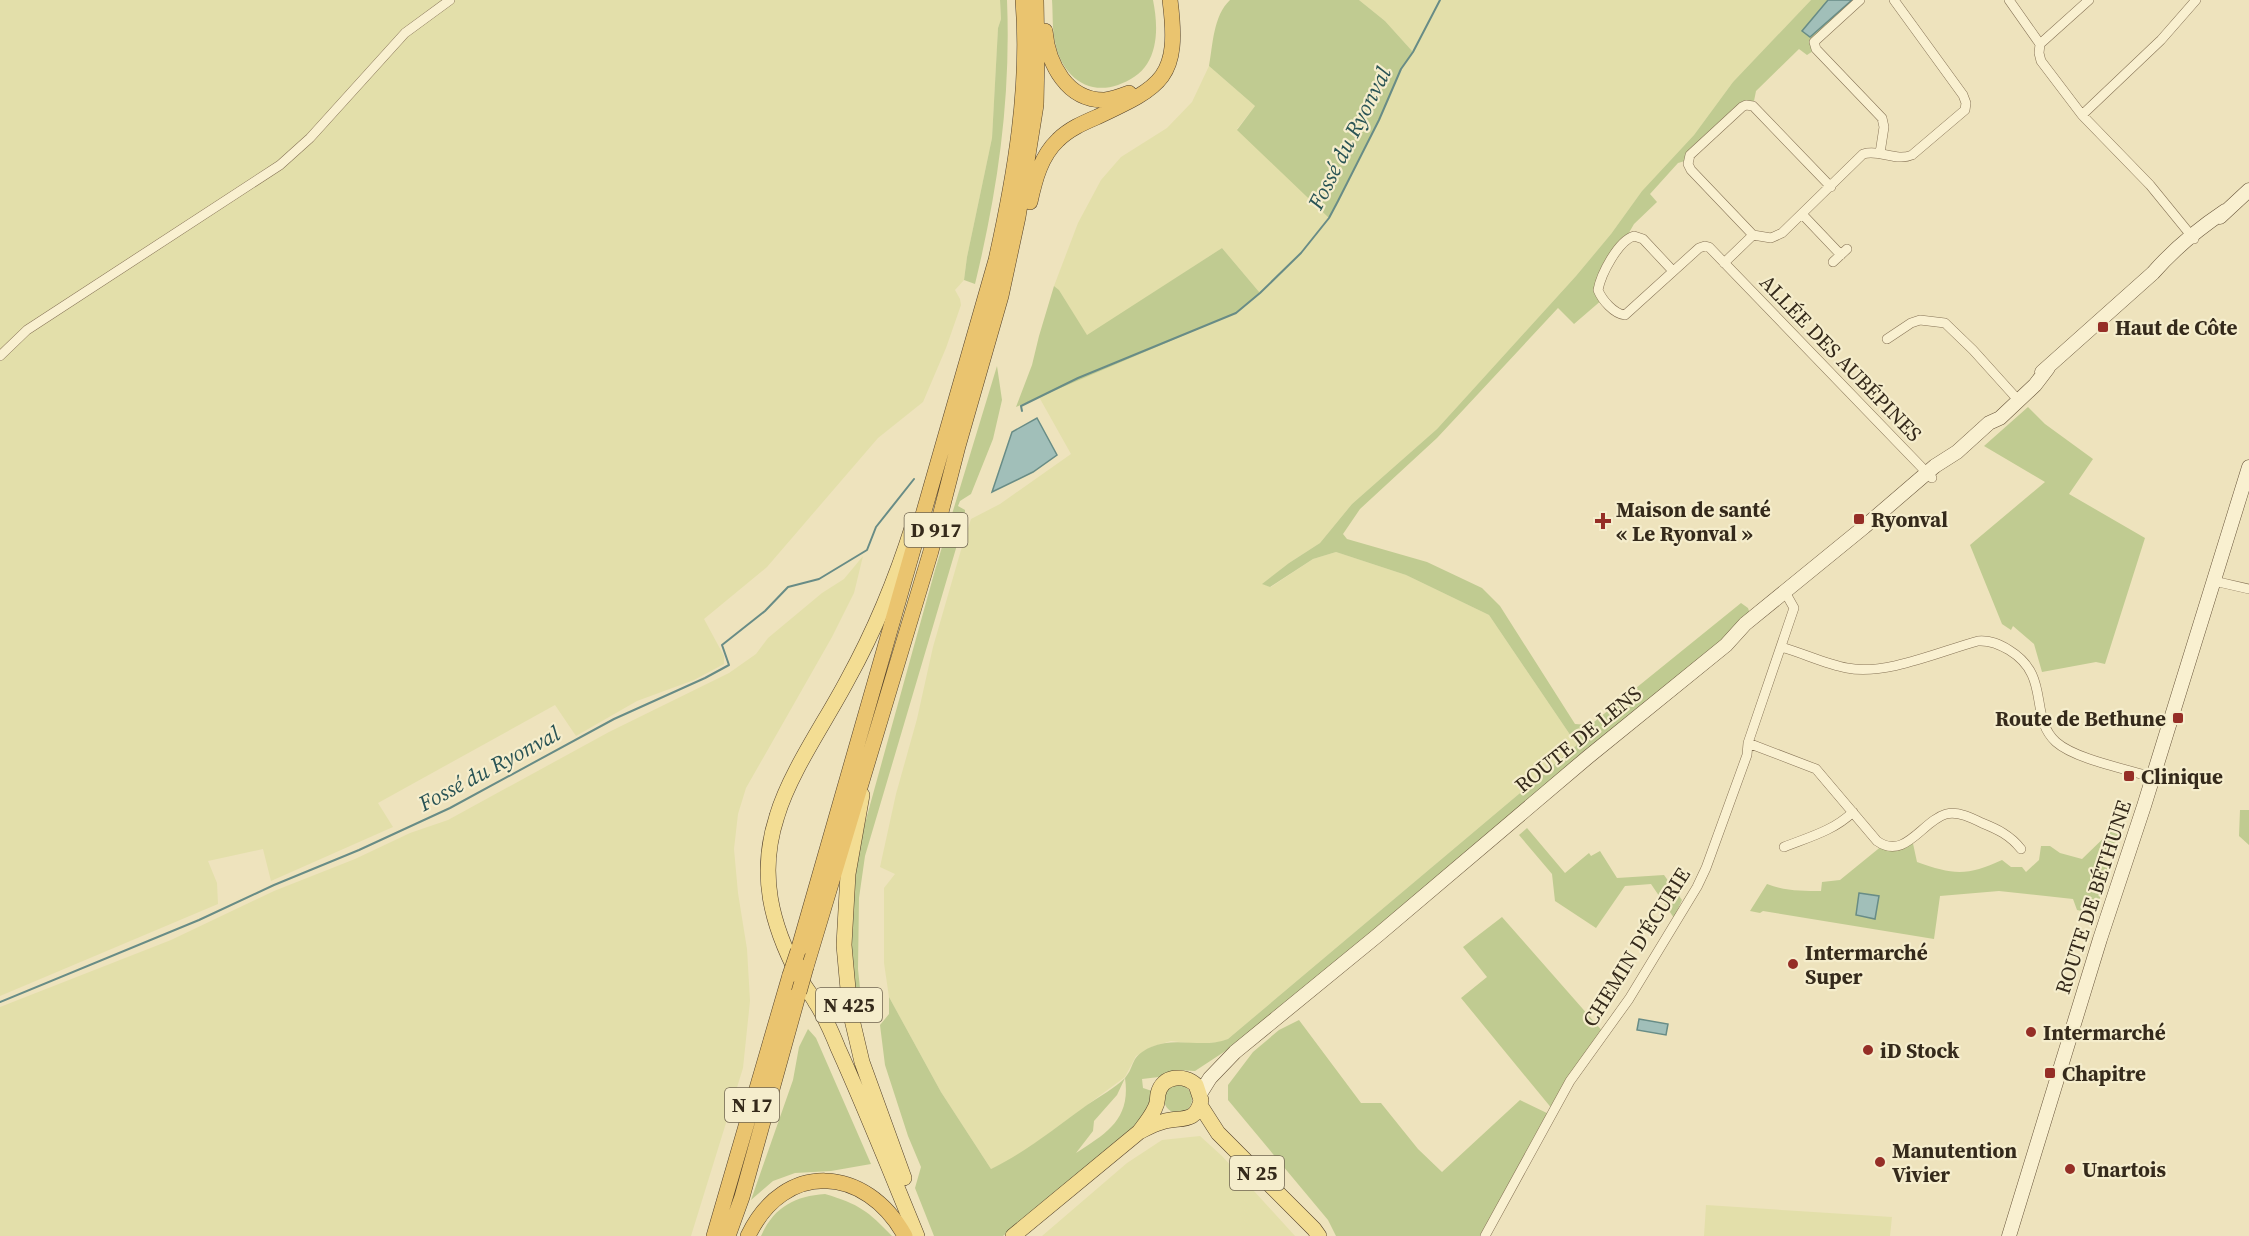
<svg xmlns="http://www.w3.org/2000/svg" width="2249" height="1236" viewBox="0 0 2249 1236" font-family="'Source Serif 4',serif">
	<rect width="100%" height="100%" fill="#eee3bd"/>
	<path fill="#e3dfaa" d="M0,0H1000L1001,19L998,28L992,138L967,257L964,280L955,290L960,299L961,305L946,348L923,402L878,438L767,567L704,619L724,656V664L694,680L637,701L576,736L555,705L378,803L393,827L271,881L263,849L208,861L217,883L218,904L0,996Z
		M1359,0H1811L1733,82L1694,135L1642,191L1611,234L1576,276L1437,429L1352,504L1320,543L1289,563L1263,584L1271,587L1313,559L1336,552L1406,575L1489,615L1577,745L1228,1039L1220,1042L1197,1044L1171,1041L1151,1047L1136,1056L1125,1077L1018,1156L991,1169L941,1092L889,997L884,963V888L895,874L880,867L896,794L917,719L933,647L961,550L971,519L1000,504L1071,454L1039,397L1236,313L1260,293L1222,248L1087,336L1059,290L1054,286L1078,223L1101,180L1121,157L1167,128L1192,102L1209,66L1255,106L1237,129L1393,87L1401,69L1413,52L1385,21Z
		M863,556L854,593L832,637L746,788L738,814L734,849L738,893L747,949L750,1001L743,1068L691,1236H0V1007L171,940L274,891L355,859L410,833L448,820L609,732L729,673L756,654L768,638L822,593L844,579Z
		M1200,1136L1222,1156L1295,1236H1042L1127,1163L1162,1140Z
		M1706,1205L1892,1217L1890,1236H1704Z"/>
	<path fill="#c0cb91" fill-rule="evenodd" d="M1000,0H1007C1011,98 998,189 975,284L964,280L967,257L992,138L998,28L1001,19Z
		M1052,0H1153C1157,20 1159,45 1147,64C1141,74 1129,81 1118,85C1086,96 1061,74 1055,42C1052,29 1053,13 1052,0Z
		M1230,0H1359L1385,21L1413,52L1401,69L1379,120L1329,218L1237,130L1255,106L1209,66C1213,45 1213,16 1230,0Z
		M1811,0H1860L1816,37V49L1807,55L1799,49L1756,91L1753,106L1746,105L1688,160L1678,163L1650,194L1657,202L1634,224L1599,285L1603,299L1574,324L1558,308L1437,438L1360,509L1343,534L1347,539L1427,562L1482,588L1500,606L1575,724L1589,725L1594,722L1741,603L1748,608L1750,614L1740,625L1233,1046L1195,1071L1175,1070L1159,1077L1142,1079L1143,1088L1152,1091V1097L1144,1116L1122,1139L1003,1236H934L915,1188L921,1167L908,1136L885,1065L880,1025L889,1014V997L941,1092L991,1169C1026,1152 1055,1128 1087,1105C1099,1097 1115,1088 1125,1078C1136,1065 1129,1057 1151,1047C1176,1036 1203,1049 1228,1039L1577,745L1489,615L1406,575L1336,552L1313,559L1270,587L1262,584L1289,563L1320,543L1352,504L1437,429L1576,276L1611,234L1642,191L1694,135L1733,82ZM1125,1078C1131,1119 1107,1133 1076,1153L1093,1131L1094,1121L1117,1095Z
		M1222,248L1260,293L1236,313L1016,407L1032,365L1039,336L1054,286L1059,290L1087,335Z
		M997,366L1002,400L993,439L971,494L960,501L958,506L965,510V518L865,856L859,898L858,969L863,1018L856,1010L851,974V924L857,852L935,570Z
		M2028,407L2045,424L2093,459L2069,494L2145,538L2105,664L2096,662L2042,672L2034,644L2013,626L2011,630L2002,624L1970,545L2045,482L1984,446Z
		M2240,810H2249V845L2239,836Z
		M1527,828L1565,873L1589,853L1591,856L1600,851L1617,878L1664,875L1682,900L1674,918L1651,884L1625,886L1596,928L1555,901L1552,874L1519,835Z
		M2112,830L2120,834L2118,841L2100,854L2110,865L2095,914L2077,910L2073,899L1999,891L1940,896L1934,939L1763,911L1760,913L1750,911L1767,884C1785,891 1803,891 1821,891L1822,882L1840,880L1883,845L1912,839L1917,862C1953,875 1968,876 2002,860L2011,867H2022L2026,872L2039,860L2041,846H2050L2060,853L2082,859Z
		M1502,917L1604,1033L1553,1110L1461,998L1487,977L1463,947Z
		M1299,1020L1361,1103H1381L1418,1149L1442,1172L1520,1100L1551,1115L1485,1236H1336L1328,1220L1228,1100V1085L1253,1052L1279,1030Z
		M808,1029L816,1038L871,1164L831,1171L795,1173L773,1181L751,1200L793,1080L799,1047Z
		M1164 1099a14 14 0 1 1 28 0a14 14 0 1 1-28 0Z
		M825,1194C859,1204 868,1211 892,1236H761C774,1207 795,1196 825,1194Z"/>
	<path fill="#a1bfb9" stroke="#688c86" stroke-width="1.5" d="M1828,0H1852L1810,37L1802,31Z
		M1037,418L1057,455L1033,472L992,492L1012,432Z
		M1859,893L1879,896L1875,919L1856,915Z
		M1639,1019L1668,1024L1666,1035L1637,1030Z"/>
	<g fill="none" stroke-linecap="round" stroke-linejoin="round">
		<path stroke="#688c86" stroke-width="2" d="M1022,411L1021,406L1078,378L1236,313L1260,293L1301,253L1329,218L1338,201L1379,120L1401,69L1413,52L1440,0
			M0,1002L199,920L274,885L359,850L450,808L614,719L705,678L729,665L722,645L765,611L788,587L819,579L867,550L876,527L914,479"/>
		<g stroke="#867356" stroke-width="10">
			<path id="minor" d="M1860,0L1814,42L1816,49L1882,118L1884,127L1880,153
				M2009,0L2040,44L2039,53L2041,61L2082,115L2150,185L2194,239
				M2040,44L2089,0
				M2082,115L2161,40L2196,0
				M1802,214L1841,255
				M1753,235L1691,170L1688,164L1690,155L1742,107L1746,105L1753,106L1831,187
				M1833,262L1847,249
				M1724,263L1753,235L1771,238L1782,233L1863,154C1880,149 1896,162 1912,155L1965,110L1966,103L1963,95L1894,0
				M1673,271L1643,239L1634,236C1618,241 1601,274 1598,290C1602,300 1614,314 1625,315L1699,248L1705,246L1709,247L1932,478
				M1887,339L1911,323L1920,320L1945,323L1973,350L2019,401
				M0,356L27,330L280,165L310,138L405,33L450,0
				M2214,581L2249,589
				M1781,647C1803,653 1825,664 1847,668C1885,676 1941,651 1978,641C1990,640 1999,644 2009,650C2052,676 2028,716 2056,742C2075,759 2126,769 2152,777
				M1748,743L1816,769L1877,841C1905,861 1922,821 1946,814C1958,811 1972,818 1982,823C1997,829 2010,835 2021,849
				M1784,847C1809,837 1833,831 1853,812
				M1485,1236L1570,1081L1629,999L1697,887L1706,868L1747,755L1748,743L1794,608L1785,592"/>
		</g>
		<g stroke="#67543a" stroke-width="15">
			<path id="secondary" d="M2220,217L2249,190
				M2042,372L2153,273C2174,249 2198,229 2225,211
				M1200,1094L1210,1078L1235,1052L1378,935L1588,757L1726,645L1745,624L1864,527L1935,466L1957,452L1989,423L2000,418L2035,385L2048,368
				M2009,1236L2100,939L2144,806L2249,467"/>
		</g>
		<g stroke="#53412b" stroke-width="16">
			<path id="primary" d="M913,525C896,579 875,630 848,679C826,721 790,772 777,816C758,874 771,924 799,977C804,986 811,994 816,1003C825,1017 832,1033 838,1048C866,1110 891,1173 917,1236
				M862,795L848,874L844,945L850,1011L862,1062L904,1178
				M1200,1105L1218,1133L1314,1229L1319,1236
				M1013,1236L1139,1132C1145,1124 1151,1117 1155,1108C1158,1103 1157,1100 1158,1094C1162,1075 1184,1074 1196,1085L1201,1100C1196,1125 1179,1116 1162,1122C1154,1124 1147,1128 1139,1132"/>
		</g>
		<g stroke="#53412b" stroke-width="16">
			<path id="trunk" d="M1045,31C1048,64 1067,101 1105,100C1113,99 1121,96 1129,93
				M1030,202C1035,179 1041,156 1058,140C1069,129 1083,123 1097,117C1163,86 1180,78 1170,0
				M798,951L996,260C1015,175 1030,87 1023,0
				M806,967L931,551L958,446L1001,296L1018,217L1036,105L1037,55L1036,0
				M714,1236L790,975
				M728,1236L742,1197L799,992
				M748,1236C784,1160 866,1165 905,1236"/>
		</g>
		<use href="#minor" stroke="#f9f0d0" stroke-width="9"/>
		<use href="#secondary" stroke="#f9f0d0" stroke-width="14"/>
		<use href="#primary" stroke="#f3dd93" stroke-width="15"/>
		<use href="#trunk" stroke="#eac46f" stroke-width="15"/>
		<g stroke="#53412b" stroke-width="16" stroke-linecap="butt">
			<path id="trunk-bridge" d="M790,975L798,951
				M799,992L806,967"/>
		</g>
		<use href="#trunk-bridge" stroke="#eac46f" stroke-width="15"/>
	</g>
	<g fill="#952e26" stroke="#f5edcc" stroke-width="2">
		<rect x="2097" y="321" width="12" height="12" rx="3"/>
		<rect x="1853" y="513" width="12" height="12" rx="3"/>
		<path d="M1600 512h6v6h6v6h-6v6h-6v-6h-6v-6h6z"/>
		<rect x="2172" y="712" width="12" height="12" rx="3"/>
		<rect x="2123" y="770" width="12" height="12" rx="3"/>
		<circle cx="1793" cy="964" r="6"/>
		<circle cx="2031" cy="1032" r="6"/>
		<circle cx="1868" cy="1050" r="6"/>
		<rect x="2044" y="1067" width="12" height="12" rx="3"/>
		<circle cx="1880" cy="1162" r="6"/>
		<circle cx="2070" cy="1169" r="6"/>
	</g>
	<g text-anchor="middle" dominant-baseline="central" stroke-width="4.5" stroke-linejoin="round" paint-order="stroke">
		<g fill="#f5edcc" stroke="#6f6450" stroke-width="1.5">
			<rect x="904.5" y="513" width="63" height="34" rx="4.5"/>
			<rect x="816" y="988" width="66" height="34" rx="4.5"/>
			<rect x="725" y="1088" width="54" height="34" rx="4.5"/>
			<rect x="1230" y="1156" width="54" height="34" rx="4.5"/>
		</g>
		<g font-size="20" font-weight="bold" fill="#352a1b">
			<text x="936" y="530">D 917</text>
			<text x="849" y="1005">N 425</text>
			<text x="752" y="1105">N 17</text>
			<text x="1257" y="1173">N 25</text>
		</g>
		<g font-size="21" font-weight="bold" fill="#352a1b" stroke="#f5edcc" text-anchor="start">
			<text x="2115" y="327">Haut de Côte</text>
			<text x="1616" y="509">Maison de santé<tspan x="1616" dy="24">« Le Ryonval »</tspan></text>
			<text x="1871" y="519">Ryonval</text>
			<text x="2166" y="718" text-anchor="end">Route de Bethune</text>
			<text x="2141" y="776">Clinique</text>
			<text x="1805" y="952">Intermarché<tspan x="1805" dy="24">Super</tspan></text>
			<text x="2043" y="1032">Intermarché</text>
			<text x="1880" y="1050">iD Stock</text>
			<text x="2062" y="1073">Chapitre</text>
			<text x="1892" y="1150">Manutention<tspan x="1892" dy="24">Vivier</tspan></text>
			<text x="2082" y="1169">Unartois</text>
		</g>
		<g font-size="21" fill="#352a1b" stroke="#f5edcc">
			<text transform="translate(1841 358) rotate(46)">ALLÉE DES AUBÉPINES</text>
			<text transform="translate(1578 739) rotate(-39)">ROUTE DE LENS</text>
			<text transform="translate(2093 897) rotate(-72)">ROUTE DE BÉTHUNE</text>
			<text transform="translate(1636 947) rotate(-58)">CHEMIN D'ÉCURIE</text>
		</g>
		<g font-size="22" font-style="italic" fill="#2a5455" stroke="#f5edcc">
			<text transform="translate(1349 138) rotate(-63)">Fossé du Ryonval</text>
			<text transform="translate(489 768) rotate(-28)">Fossé du Ryonval</text>
		</g>
	</g>
</svg>
